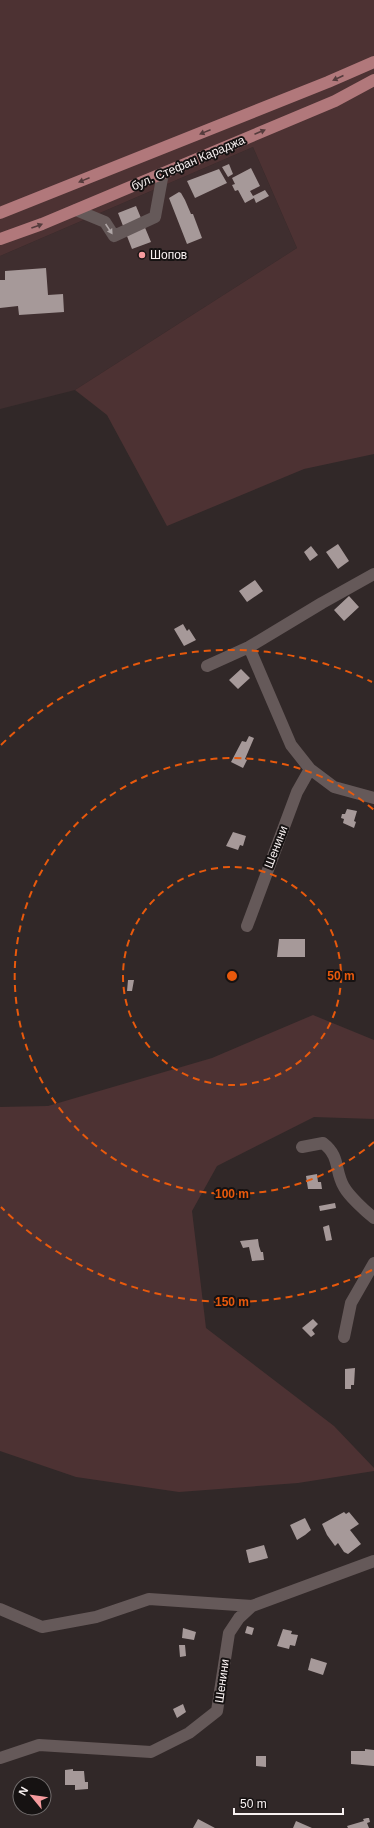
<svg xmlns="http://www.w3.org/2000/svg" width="374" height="1828" viewBox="0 0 374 1828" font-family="Arial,sans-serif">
	<rect width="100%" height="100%" fill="#312828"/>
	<path fill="#3f2e2f" d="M253,147L297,248L75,390L0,409V256Z"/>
	<path fill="#4d3233" d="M0,0H374V454L304,469L167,526L107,415L75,390L297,248L253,147L0,256Z
		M313,1015L374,1040V1119L314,1117L217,1166L192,1211L206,1328L334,1426L374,1468V1471L298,1483L179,1492L76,1477L0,1451V1107L48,1106L212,1058Z"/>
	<path fill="#a69999" d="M229,164L233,174L228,177L222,167Z
		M251,168L260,186L250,191L253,196L265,190L269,196L256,203L254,198L245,203L238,190L235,191L232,185L235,184L232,178Z
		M219,169L227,183L195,198L187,181Z
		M179,192L181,193L185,200L191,214H193L202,238L187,244L169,198Z
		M136,206L151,242L132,249L118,213Z
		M46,268L48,295L63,294L64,312L19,315L18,306L0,308V280H5V271Z
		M338,544L349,561L338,569L326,552Z
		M311,546L318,555L310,561L304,552Z
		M255,580L263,591L247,602L239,591Z
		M349,596L359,607L344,621L334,610Z
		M183,624L187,631L189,629L196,640L184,646L174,629Z
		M241,669L250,678L238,689L229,680Z
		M249,736L254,738L245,759L247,760L243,768L231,762L242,741L246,742Z
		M347,809L357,811L354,821L356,822L354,828L343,823L344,819L341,818L342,814H345Z
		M233,832L246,836L243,846L240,845L238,850L226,846Z
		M279,939H305V957H277Z
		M128,980H134L132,991H127Z
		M317,1174L318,1182H321L322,1189H308L306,1176Z
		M335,1203L336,1208L320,1211L319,1206Z
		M329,1225L332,1240L326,1241L323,1227Z
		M258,1239L259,1246L261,1252H263L264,1260L252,1261L249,1247L243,1248L240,1241Z
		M313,1319L318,1324L312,1330L315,1334L311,1337L302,1328Z
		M355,1368L354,1385H351V1389H345V1369Z
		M344,1512L346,1514L349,1512L359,1524L350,1530L361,1544L348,1554L344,1552L338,1543L335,1546L327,1535L322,1524Z
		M305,1518L311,1530L305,1535L297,1540L290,1525Z
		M264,1545L268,1558L249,1563L246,1550Z
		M247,1626L254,1628L252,1635L245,1633Z
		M183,1628L196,1632L194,1640L182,1638Z
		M283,1629L292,1631L291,1634L298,1635L295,1646L290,1645L289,1649L277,1646Z
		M179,1645H185L186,1656L180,1657Z
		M311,1658L327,1663L323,1675L308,1670Z
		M183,1704L186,1712L177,1718L173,1709Z
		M365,1749L374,1750V1766L351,1764V1751H365Z
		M256,1756H266V1767L256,1766Z
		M73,1769V1771H84L85,1782H88V1789L75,1790V1785H65V1770Z
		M367,1818H369L370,1822L367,1823L369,1828H348L347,1826L364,1821L363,1819Z
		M198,1819L215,1828H193Z
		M296,1821L312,1828H293Z"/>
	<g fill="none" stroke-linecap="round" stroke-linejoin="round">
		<path stroke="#655959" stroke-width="12" d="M76,210L105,222L114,236L155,217L163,173
			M249,647L291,745L310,769L334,787L374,798
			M207,666L249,647L322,603L374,574
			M247,926L297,792L310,769
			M302,1147L323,1143C341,1157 334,1170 344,1187C349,1196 365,1211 374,1218
			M344,1337L351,1303L374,1263
			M0,1609L42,1627L96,1617L149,1599L252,1606
			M0,1758L39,1745L151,1752L189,1733L217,1711L229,1633L239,1618L252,1606L374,1561"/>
		<path stroke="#b1787b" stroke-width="12" d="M0,213L328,82L374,62
			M0,239L42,224L335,101L374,80"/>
	</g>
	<defs><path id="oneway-solid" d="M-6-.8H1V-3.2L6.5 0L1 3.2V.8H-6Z"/></defs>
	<g fill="#543b3c">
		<use href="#oneway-solid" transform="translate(338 78) rotate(156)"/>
		<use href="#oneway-solid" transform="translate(205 132) rotate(158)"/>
		<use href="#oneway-solid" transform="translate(260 132) rotate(-23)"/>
		<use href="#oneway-solid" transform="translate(84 180) rotate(158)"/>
		<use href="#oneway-solid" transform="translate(37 226) rotate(-20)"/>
	</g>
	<use fill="#afa6a6" href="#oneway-solid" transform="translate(109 229) rotate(56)"/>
	<g fill="none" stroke="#e8590c" stroke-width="2" stroke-dasharray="7 5">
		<circle cx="232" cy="976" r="109"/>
		<path d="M374 1142A218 218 0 1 1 374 810"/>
		<path d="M372 1270A326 326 0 0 1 1 1207M1 745A326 326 0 0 1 372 682"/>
	</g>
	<circle fill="#f59b9e" stroke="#161212" stroke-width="1.5" cx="142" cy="255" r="4"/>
	<g text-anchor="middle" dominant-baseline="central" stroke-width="4" stroke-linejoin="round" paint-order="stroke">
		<g font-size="12" fill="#f9f2f2" stroke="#161212">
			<text transform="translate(188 163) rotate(-23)">бул. Стефан Караджа</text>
			<text transform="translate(276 847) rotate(-69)">Шенини</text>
			<text transform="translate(222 1681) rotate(-82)">Шенини</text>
		</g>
		<g font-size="12" fill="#f9f2f2" stroke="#161212" text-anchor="start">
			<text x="150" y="255">Шопов</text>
		</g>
	</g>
	<circle cx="232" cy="976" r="6" fill="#e8590c" stroke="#161212" stroke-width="2"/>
	<g font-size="12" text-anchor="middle" font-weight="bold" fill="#e8590c" stroke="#161212" stroke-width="4" stroke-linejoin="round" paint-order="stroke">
		<text x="341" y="980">50 m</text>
		<text x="232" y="1198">100 m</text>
		<text x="232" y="1306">150 m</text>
	</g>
	<g transform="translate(32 1796) rotate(299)"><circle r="19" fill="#161212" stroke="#716c6c"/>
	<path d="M0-3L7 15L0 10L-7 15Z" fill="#f59b9e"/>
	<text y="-6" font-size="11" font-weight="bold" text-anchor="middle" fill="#f9f2f2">N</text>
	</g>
	<path d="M234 1808v6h109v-6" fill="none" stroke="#f9f2f2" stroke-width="2"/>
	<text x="240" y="1808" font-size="12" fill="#f9f2f2" stroke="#161212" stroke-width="3" paint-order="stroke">50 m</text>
</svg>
